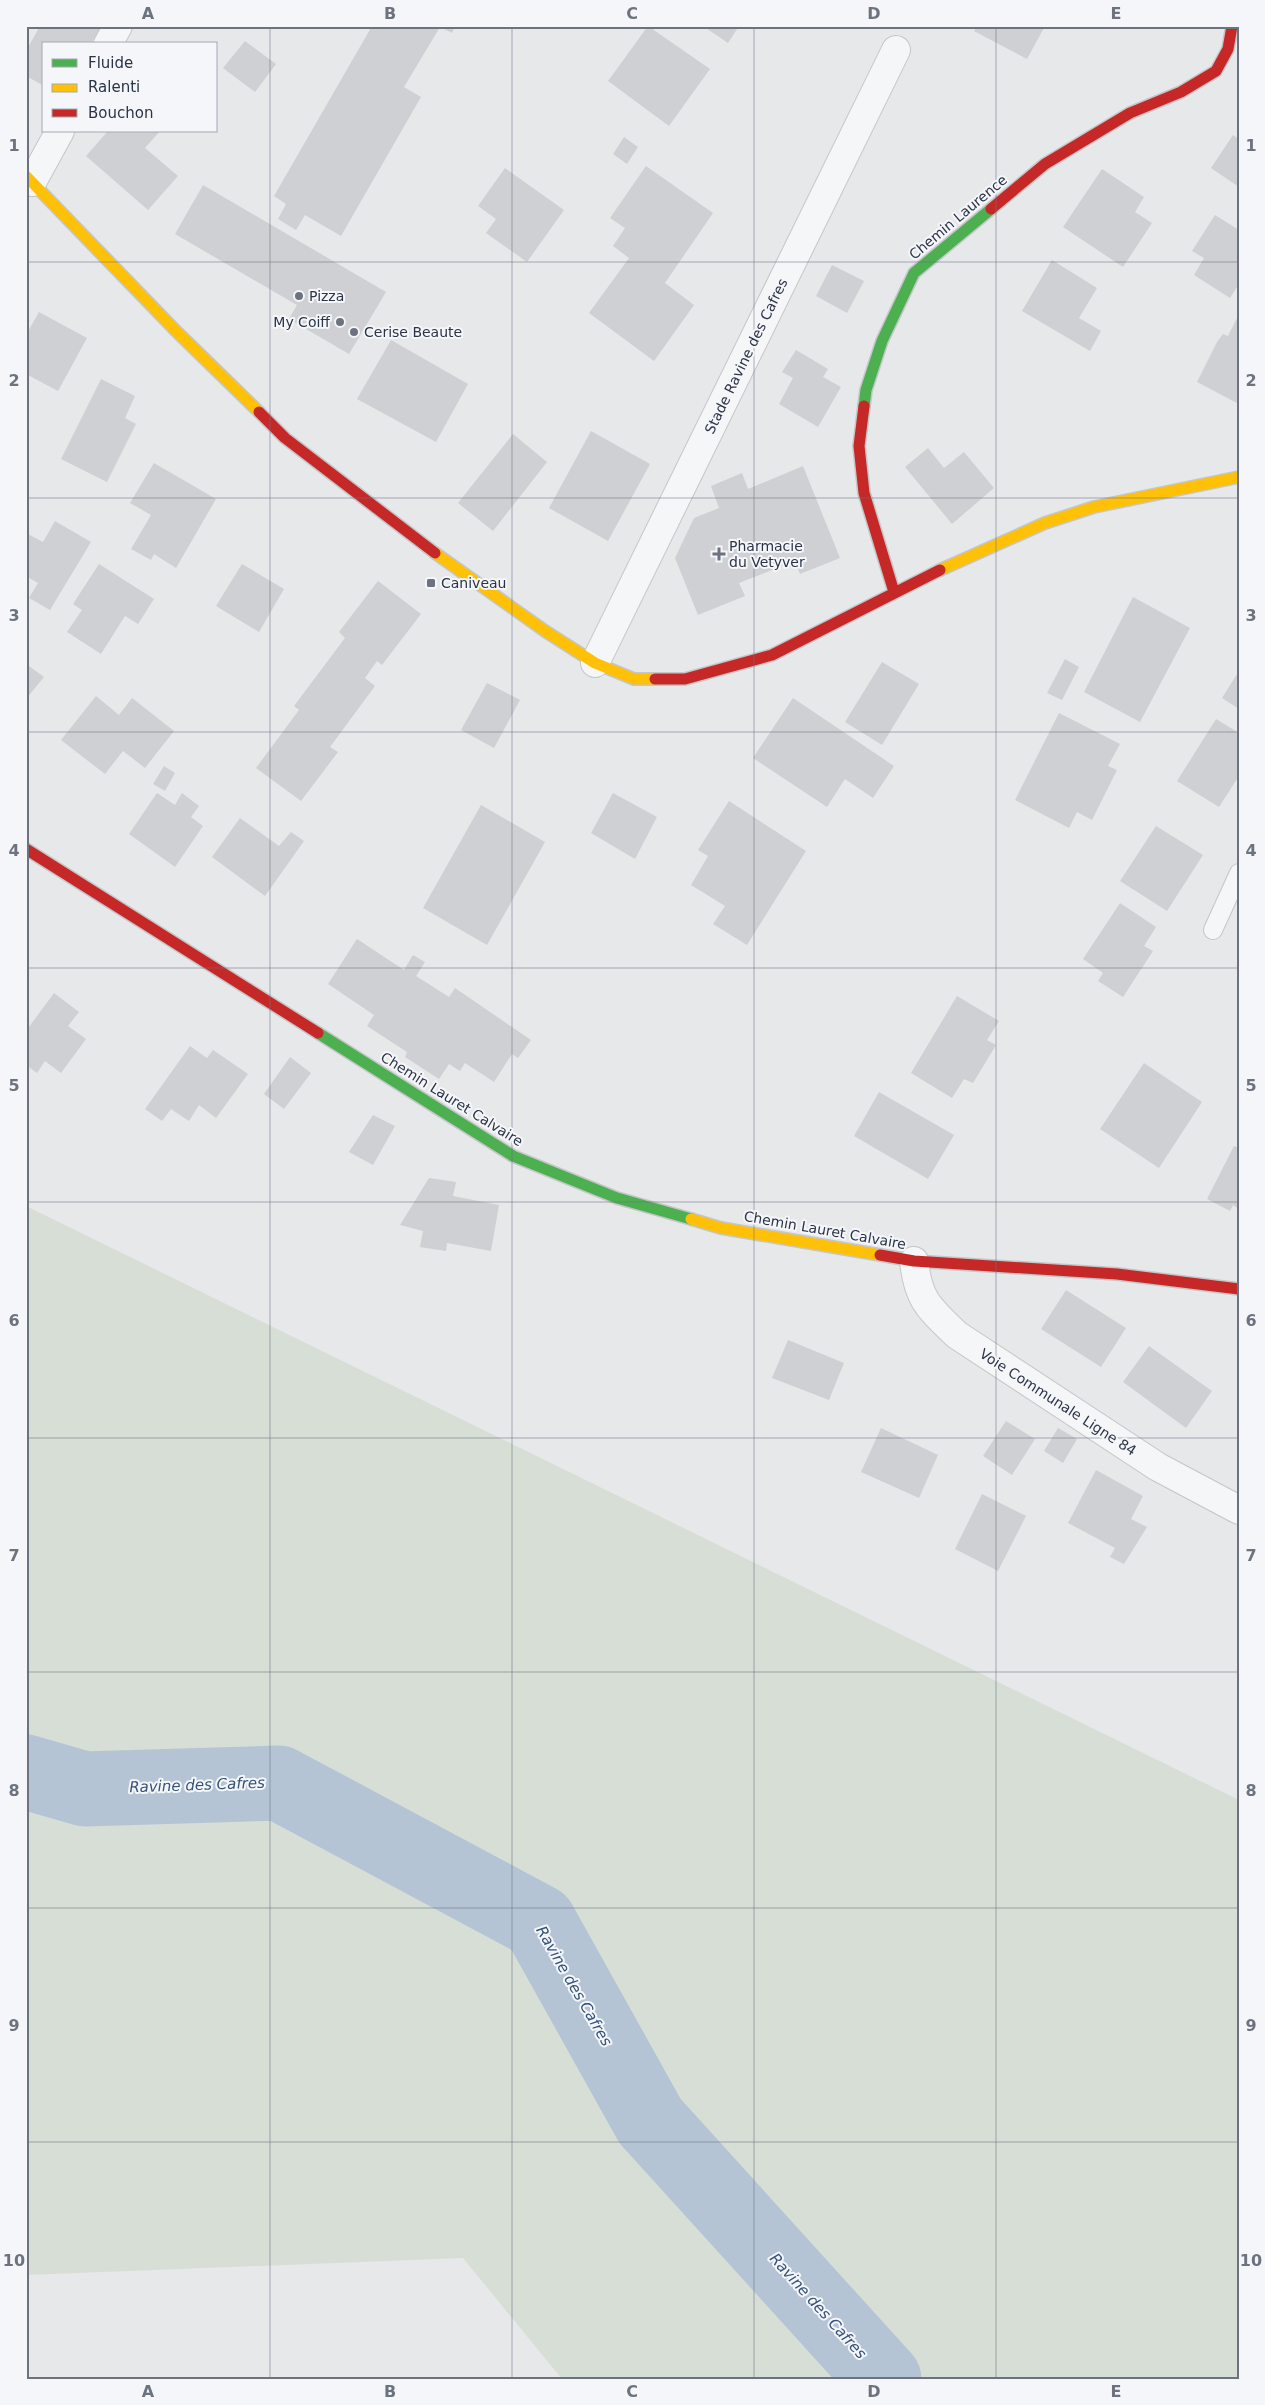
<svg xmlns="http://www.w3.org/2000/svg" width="1265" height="2405" viewBox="0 0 1265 2405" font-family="'DejaVu Sans',sans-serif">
	<rect width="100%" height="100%" fill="#e6e8ea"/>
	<path fill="#d6ded6" d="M26,1206L1239,1800V2379H562L463,2258L26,2275Z"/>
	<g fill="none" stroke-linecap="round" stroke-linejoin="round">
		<path stroke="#b4c4d5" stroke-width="75" d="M26,1772L85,1789L279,1783L539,1922L650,2121L884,2379"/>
	</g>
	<path fill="#ced0d3" d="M40,26H101L91,44H44V86L26,76V51Z
		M372,26H455L452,33L440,27L404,87L421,97L341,236L305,215L296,230L278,219L286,204L274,196Z
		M648,26L710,69L669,126L608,81Z
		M703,26H739L728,43Z
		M977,26H1045L1027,59L974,31Z
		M245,41L276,64L255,92L223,68Z
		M108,131H160L145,148L178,176L148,210L86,156Z
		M1233,135L1239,139V187L1211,168Z
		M624,137L638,147L627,164L613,154Z
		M646,166L713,213L665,283L694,305L654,361L589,313L629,258L613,246L625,228L610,218Z
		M505,168L564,210L527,262L486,233L496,219L478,206Z
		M1102,169L1144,197L1135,212L1152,223L1123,267L1063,227Z
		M203,185L386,292L349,354L289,319L297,305L175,234Z
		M1215,215L1239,230V284L1230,298L1194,275L1204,258L1192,251Z
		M1052,260L1097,288L1079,318L1101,331L1090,351L1022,311Z
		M832,265L864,281L847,313L816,296Z
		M39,312L87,338L58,391L26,374V335Z
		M1239,314V399L1237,403L1197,382L1217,342L1223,334L1228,336Z
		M391,340L468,384L436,442L357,399Z
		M796,350L828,369L823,377L841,387L818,427L779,404L793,378L782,372Z
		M101,379L135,396L125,418L136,424L107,482L61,459Z
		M591,431L650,464L608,541L549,508Z
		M513,434L547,462L493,531L458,503Z
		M928,448L944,468L964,452L994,488L952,524L905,467Z
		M154,463L216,499L176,568L154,554L151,560L131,549L151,515L130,503Z
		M803,466L840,558L800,574L795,561L739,583L745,596L698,615L675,558L694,518L719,508L711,486L742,473L748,489Z
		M55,521L91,542L50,610L29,598L38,583L26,576V533L43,542Z
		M99,564L154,599L138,624L125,616L101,654L67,632L82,610L73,604Z
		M242,564L284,589L259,632L216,606Z
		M378,581L421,614L382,665L377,661L365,678L375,686L330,747L338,752L301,801L256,768L299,710L294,706L345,638L339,632Z
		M1133,597L1190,628L1140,722L1084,692Z
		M1065,659L1079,667L1062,700L1047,693Z
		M882,662L919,684L882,745L845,722Z
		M26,664L44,677L26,699Z
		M1239,671V709L1222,698Z
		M487,683L520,700L494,748L461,730Z
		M96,696L119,715L132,698L174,731L145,768L123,751L105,774L61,740Z
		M793,698L894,766L873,798L845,779L827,807L753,758Z
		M1059,713L1120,744L1108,766L1117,770L1092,820L1077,812L1069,828L1015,800Z
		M1216,719L1239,733V776L1219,807L1177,781Z
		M164,766L175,773L165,791L153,784Z
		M157,793L175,805L182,793L199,806L191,817L203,826L175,867L129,834Z
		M613,793L657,817L635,859L591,833Z
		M729,801L806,851L747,945L713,924L725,906L691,885L708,856L698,850Z
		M481,805L545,842L487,945L423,908Z
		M240,818L279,846L291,832L304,841L265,896L212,857Z
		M1156,826L1203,855L1167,911L1120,881Z
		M1120,903L1156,927L1144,946L1153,951L1123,997L1098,981L1103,973L1083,959Z
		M357,939L404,970L413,955L425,962L416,976L449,997L455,988L531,1040L518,1058L512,1054L494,1082L465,1063L460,1071L449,1064L439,1079L405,1057L407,1052L367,1026L374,1015L328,984Z
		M54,993L79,1012L68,1026L86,1039L61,1073L45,1061L37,1073L26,1065V1031Z
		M957,996L999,1021L987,1040L996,1045L973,1083L964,1079L952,1098L911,1073Z
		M190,1046L207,1058L213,1050L248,1074L216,1118L199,1105L189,1121L171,1109L162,1121L145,1109Z
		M290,1057L311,1073L284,1109L264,1094Z
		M1144,1063L1202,1102L1159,1168L1100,1129Z
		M879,1092L954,1135L928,1179L854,1136Z
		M373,1115L395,1126L373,1165L349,1152Z
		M1234,1146L1239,1148V1209L1233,1205L1230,1211L1207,1199Z
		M429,1178L456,1182L453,1196L499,1205L491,1251L447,1243L446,1251L420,1247L423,1231L400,1225Z
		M1066,1290L1126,1328L1101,1367L1041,1329Z
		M788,1340L844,1363L829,1400L772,1378Z
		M1149,1346L1212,1391L1186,1428L1123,1382Z
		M1006,1421L1035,1439L1012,1475L983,1456Z
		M881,1428L938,1455L919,1498L861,1472Z
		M1058,1428L1077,1439L1063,1463L1044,1451Z
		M1096,1470L1143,1496L1131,1519L1147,1527L1124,1564L1110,1557L1115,1548L1068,1523Z
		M982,1494L1026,1516L998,1571L955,1549Z"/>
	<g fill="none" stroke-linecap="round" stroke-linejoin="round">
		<g stroke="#c4c6c8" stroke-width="20">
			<path id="lane" d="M1213,930L1239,873"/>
		</g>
		<g stroke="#c4c6c8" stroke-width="30">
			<path id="street" d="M108,44L118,26
				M32,182L60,131
				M595,663L896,50
				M914,1261C918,1300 929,1308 957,1335L1158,1467L1239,1510"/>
		</g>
		<g stroke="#c4c6c8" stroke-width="14">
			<path id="fast" d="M864,406L866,390L882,341L914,273L991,209
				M318,1033L513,1156L617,1198L691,1219"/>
		</g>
		<g stroke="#c4c6c8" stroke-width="14">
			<path id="slow" d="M26,176L176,331L259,412
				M435,553L545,631L595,663L634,679H655
				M940,570L1045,523L1094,507L1239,477
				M691,1219L721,1228L880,1255"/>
		</g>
		<g stroke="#c4c6c8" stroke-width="14">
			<path id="jam" d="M991,209L1045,164L1130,113L1181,92L1216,71L1228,49L1232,26
				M864,406L859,446L864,493L894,592
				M259,412L285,438L435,553
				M655,679H685L772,655L940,570
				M26,849L318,1033
				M880,1255L914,1261L1117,1274L1239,1289"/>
		</g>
		<use href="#lane" stroke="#f5f6f7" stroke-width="18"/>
		<use href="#street" stroke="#f5f6f7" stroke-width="28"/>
		<use href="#fast" stroke="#4caf50" stroke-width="11"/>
		<use href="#slow" stroke="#ffc107" stroke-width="11"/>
		<use href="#jam" stroke="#c62828" stroke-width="11"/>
	</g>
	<path fill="none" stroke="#6c737f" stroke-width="1" stroke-opacity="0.55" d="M270,26V2379M512,26V2379M754,26V2379M996,26V2379M26,262H1239M26,498H1239M26,732H1239M26,968H1239M26,1202H1239M26,1438H1239M26,1672H1239M26,1908H1239M26,2142H1239"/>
	<g fill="#6c737f" stroke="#f4f6f9" stroke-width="2">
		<circle cx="299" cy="296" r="5"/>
		<circle cx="340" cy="322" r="5"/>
		<circle cx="354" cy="332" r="5"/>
		<path d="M716.5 546.5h5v5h5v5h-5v5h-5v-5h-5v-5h5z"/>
		<rect x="426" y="578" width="10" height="10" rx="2.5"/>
	</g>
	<g text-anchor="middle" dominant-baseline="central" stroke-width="4" stroke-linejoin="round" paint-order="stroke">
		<g font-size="14" fill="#2b3445" stroke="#f4f6f9">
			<text transform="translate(958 217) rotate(-40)">Chemin Laurence</text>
			<text transform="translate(746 356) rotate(-64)">Stade Ravine des Cafres</text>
			<text transform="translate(452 1099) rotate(32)">Chemin Lauret Calvaire</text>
			<text transform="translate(825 1230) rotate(10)">Chemin Lauret Calvaire</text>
			<text transform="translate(1058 1402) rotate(33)">Voie Communale Ligne 84</text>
		</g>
		<g font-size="14" fill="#2b3445" stroke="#f4f6f9" text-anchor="start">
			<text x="309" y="296">Pizza</text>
			<text x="330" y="322" text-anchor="end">My Coiff</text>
			<text x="364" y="332">Cerise Beaute</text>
			<text x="729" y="546">Pharmacie<tspan x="729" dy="16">du Vetyver</tspan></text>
			<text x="441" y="583">Caniveau</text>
		</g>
		<g font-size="15" font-style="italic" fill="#34527a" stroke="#f4f6f9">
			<text transform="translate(197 1785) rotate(-2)">Ravine des Cafres</text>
			<text transform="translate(574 1986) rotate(60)">Ravine des Cafres</text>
			<text transform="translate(818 2306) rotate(48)">Ravine des Cafres</text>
		</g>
	</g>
	<rect width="1265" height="2405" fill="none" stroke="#f4f6f9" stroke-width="55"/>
	<rect x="42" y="42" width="175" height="90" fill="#f4f6f9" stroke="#a4a8b1"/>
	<rect x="52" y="59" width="25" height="8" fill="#4caf50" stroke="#a4a8b1"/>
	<text x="88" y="68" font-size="15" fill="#2b3445">Fluide</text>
	<rect x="52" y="84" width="25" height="8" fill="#ffc107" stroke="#a4a8b1"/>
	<text x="88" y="92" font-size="15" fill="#2b3445">Ralenti</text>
	<rect x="52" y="109" width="25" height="8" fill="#c62828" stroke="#a4a8b1"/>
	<text x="88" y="118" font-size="15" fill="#2b3445">Bouchon</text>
	<rect x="28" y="28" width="1210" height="2350" fill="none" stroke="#6c737f" stroke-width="2"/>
	<g font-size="16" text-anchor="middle" font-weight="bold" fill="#6c737f">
		<text x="148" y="19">A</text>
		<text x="390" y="19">B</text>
		<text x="632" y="19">C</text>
		<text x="874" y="19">D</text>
		<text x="1116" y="19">E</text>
		<text x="14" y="151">1</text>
		<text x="1251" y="151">1</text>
		<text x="14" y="386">2</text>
		<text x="1251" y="386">2</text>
		<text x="14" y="621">3</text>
		<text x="1251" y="621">3</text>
		<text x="14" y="856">4</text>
		<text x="1251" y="856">4</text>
		<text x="14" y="1091">5</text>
		<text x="1251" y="1091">5</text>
		<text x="14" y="1326">6</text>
		<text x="1251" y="1326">6</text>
		<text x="14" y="1561">7</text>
		<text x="1251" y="1561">7</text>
		<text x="14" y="1796">8</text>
		<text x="1251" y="1796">8</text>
		<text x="14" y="2031">9</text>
		<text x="1251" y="2031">9</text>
		<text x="14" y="2266">10</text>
		<text x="1251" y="2266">10</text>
		<text x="148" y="2397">A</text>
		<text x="390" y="2397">B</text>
		<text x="632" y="2397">C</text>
		<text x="874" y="2397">D</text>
		<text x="1116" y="2397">E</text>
	</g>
</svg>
